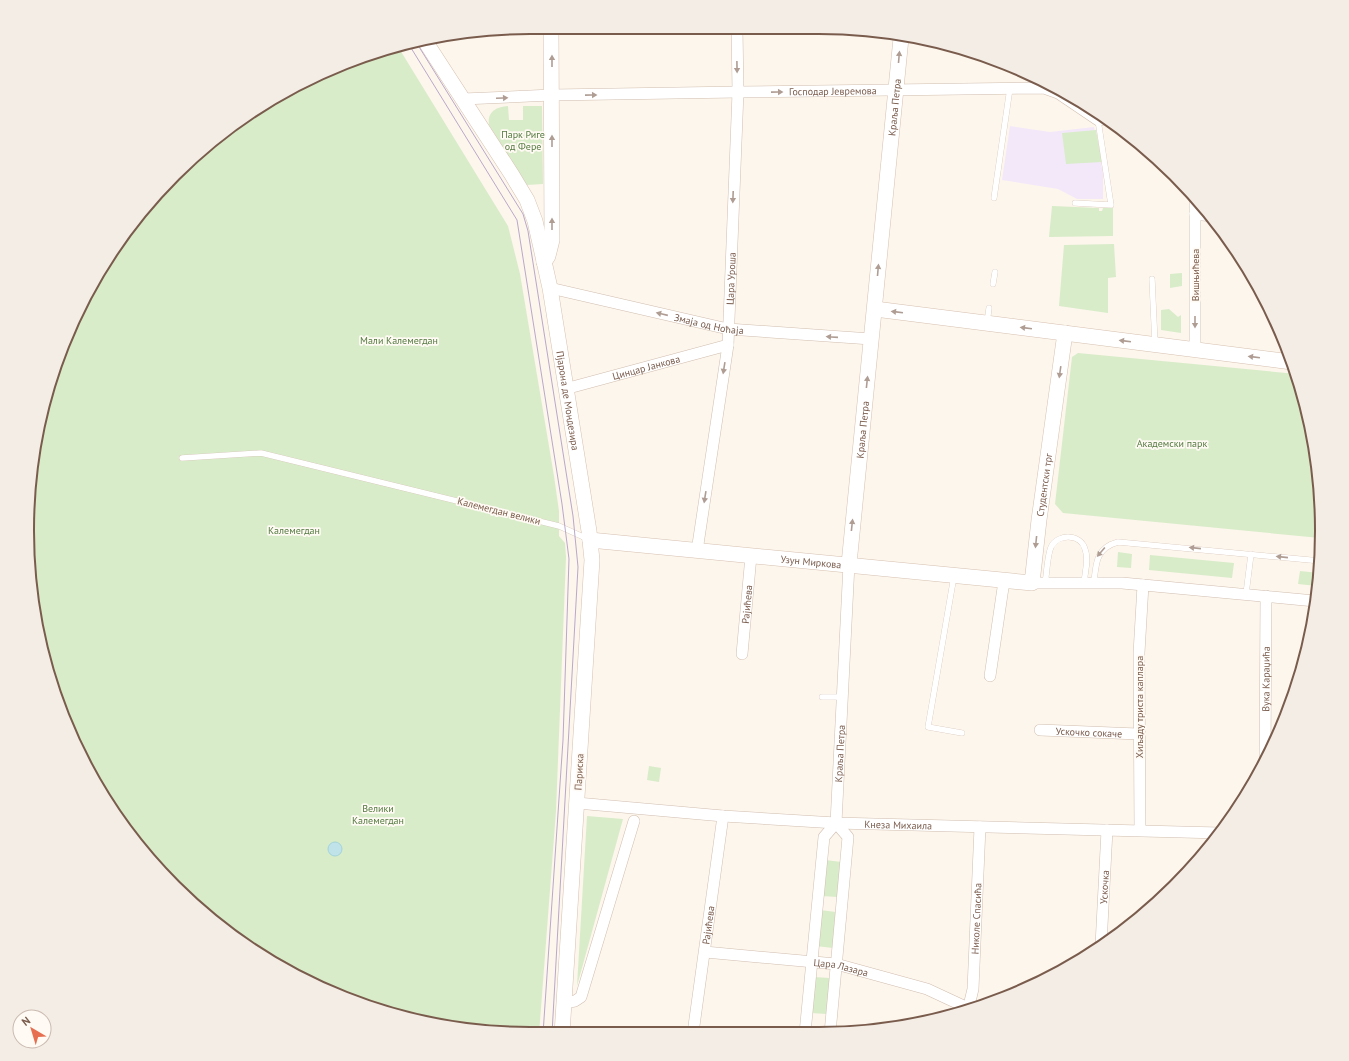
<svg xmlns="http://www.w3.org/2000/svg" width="1349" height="1061" viewBox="0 0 1349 1061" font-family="'PT Sans',sans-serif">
	<rect width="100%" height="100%" fill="#fdf6ec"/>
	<path fill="#f3e8fa" d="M1010,126L1050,132L1094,127L1103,173V199H1077L1058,189L1002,180Z"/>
	<path fill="#d8ecc9" d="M397,45L508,226L520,274L554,476L559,511V536L565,543L566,557L556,811L539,1034L432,1024L338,996L224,930L152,862L94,782L44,661L27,530L44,400L95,279L175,174L279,94Z
		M508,106L509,120H523V106H542L543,184L527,185L489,125C487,111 497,107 508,106Z
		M1096,130L1102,162L1066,164L1062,133Z
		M1052,206L1099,208V211H1102L1103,208H1113V236L1049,237Z
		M1114,244L1116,277L1108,278V313L1059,306L1064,245Z
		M1182,273V286L1170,288V274Z
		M1169,309L1178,317L1181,315V333L1161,330V310Z
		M1078,353L1297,374L1318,465L1320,538L1063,513L1055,504L1072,357Z
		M1118,552L1132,554L1131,568L1117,567Z
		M1150,555L1234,563L1232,578L1149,570Z
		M1300,571L1319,573L1317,586L1298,584Z
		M649,766L661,768L659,782L647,780Z
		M587,816L623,819L577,986Z
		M825,860L842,862L838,897L821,896Z
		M820,910L836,912L833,948L816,946Z
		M814,977L830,978L827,1014L810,1013Z"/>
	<path fill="#bfe3e8" stroke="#a5d3da" d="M328 849a7 7 0 1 1 14 0a7 7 0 1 1-14 0Z"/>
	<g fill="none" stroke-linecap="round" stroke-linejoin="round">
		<g stroke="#d1beb0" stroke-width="6">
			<path id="lane" d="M994,198L1010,88
				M1075,203L1111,205L1098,120
				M1152,279L1155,344
				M993,284L995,272
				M987,323L989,308
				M182,458L261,453L559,526L588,539
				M954,576L928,727L962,733
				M1094,582C1096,563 1096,548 1118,542L1321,561
				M1045,584C1047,572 1047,557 1051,547C1058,533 1081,534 1085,549C1089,559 1085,572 1084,583
				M1246,594L1251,554
				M822,697H843"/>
		</g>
		<g stroke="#d1beb0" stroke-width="12">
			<g id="street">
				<path id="s1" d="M463,99L552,95L738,92L1044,88L1058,93L1098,120L1104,119"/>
				<path d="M1195,199V350"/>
				<path d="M1195,214L1211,216"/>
				<path id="s2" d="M550,288L728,329L871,339"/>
				<path id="s3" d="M565,389L728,345"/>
				<path id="s4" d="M697,551L728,345L738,92L737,28"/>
				<path d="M1032,583H1122L1315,601"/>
				<path id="s5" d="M742,654L751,556"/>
				<path d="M990,676L1004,581"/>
				<path id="s6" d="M1040,730L1138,734"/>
				<path id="s7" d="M1265,761L1266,596"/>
				<path id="s8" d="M577,803L723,816L836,823L1220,833"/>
				<path d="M1140,830L1139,653L1143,585"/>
				<path id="s9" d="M1101,945L1107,830"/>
				<path id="s10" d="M705,952L836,964L927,989L970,1009"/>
				<path d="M564,1003L575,1001L581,997L634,821"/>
				<path id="s11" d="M968,1010L973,989L980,827"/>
				<path id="s12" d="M693,1033L723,816"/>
				<path id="s13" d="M805,1033L824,837L836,823L849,564"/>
				<path d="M830,1033L848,837L836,823"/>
			</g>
		</g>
		<g stroke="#d6c0b0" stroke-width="16">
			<g id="secondary">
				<path id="s14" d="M425,41L512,175L527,200L535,221L550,288L589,531L592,560L562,1034"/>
				<path d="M544,262L548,256L552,240L551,27"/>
				<path d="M875,309L1292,362"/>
				<path id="s15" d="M590,540L1032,583L1039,520L1065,333"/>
				<path id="s16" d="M849,564L901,38"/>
			</g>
		</g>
		<use href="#lane" stroke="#fff" stroke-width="5.5"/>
		<use href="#street" stroke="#fff" stroke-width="11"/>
		<use href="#secondary" stroke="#fff" stroke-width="15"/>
		<path stroke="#b9a8c9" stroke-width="1" d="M416,42L523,214L528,231L573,516L578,567L552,1034
			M408,43L517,220L562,504L569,559L563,740L543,1034"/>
	</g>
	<defs><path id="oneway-solid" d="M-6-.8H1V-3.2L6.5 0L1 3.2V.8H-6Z"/></defs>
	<g fill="#af9d94">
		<use href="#oneway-solid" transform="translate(899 57) rotate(-85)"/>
		<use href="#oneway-solid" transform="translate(552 61) rotate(-90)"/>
		<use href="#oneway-solid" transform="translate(737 67) rotate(89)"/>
		<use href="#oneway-solid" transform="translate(777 92) rotate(-1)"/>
		<use href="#oneway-solid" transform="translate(591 95) rotate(-1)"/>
		<use href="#oneway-solid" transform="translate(502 98) rotate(-3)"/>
		<use href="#oneway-solid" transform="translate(552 141) rotate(-90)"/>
		<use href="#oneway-solid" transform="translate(733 197) rotate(92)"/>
		<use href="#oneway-solid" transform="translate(552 224) rotate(-90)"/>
		<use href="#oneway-solid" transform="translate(878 270) rotate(-85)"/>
		<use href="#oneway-solid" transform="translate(897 312) rotate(-173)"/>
		<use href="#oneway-solid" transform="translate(662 314) rotate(-167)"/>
		<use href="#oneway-solid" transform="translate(1195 322) rotate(90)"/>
		<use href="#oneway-solid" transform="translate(1026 328) rotate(-173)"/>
		<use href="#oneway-solid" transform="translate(832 337) rotate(-176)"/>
		<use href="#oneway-solid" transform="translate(1125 341) rotate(-173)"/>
		<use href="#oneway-solid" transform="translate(1254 357) rotate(-173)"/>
		<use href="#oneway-solid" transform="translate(724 368) rotate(99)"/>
		<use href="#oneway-solid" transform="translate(1060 372) rotate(98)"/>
		<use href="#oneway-solid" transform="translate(867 382) rotate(-84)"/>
		<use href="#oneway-solid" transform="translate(705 497) rotate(99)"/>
		<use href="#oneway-solid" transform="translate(852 525) rotate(-84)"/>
		<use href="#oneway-solid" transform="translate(1036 542) rotate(96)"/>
		<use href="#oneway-solid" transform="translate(1195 548) rotate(-174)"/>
		<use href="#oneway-solid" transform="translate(1101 552) rotate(130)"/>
		<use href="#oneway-solid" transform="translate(1282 557) rotate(-174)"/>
	</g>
	<g text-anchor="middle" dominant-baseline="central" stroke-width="3.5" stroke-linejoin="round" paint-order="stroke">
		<g font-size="10" fill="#7a5c4d" stroke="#fffaf3">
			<text stroke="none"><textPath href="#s1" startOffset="370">Господар Јевремова</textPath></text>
			<text stroke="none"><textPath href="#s16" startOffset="459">Краља Петра</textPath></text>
			<text transform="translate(1195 275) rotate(-90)">Вишњићева</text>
			<text stroke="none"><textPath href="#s4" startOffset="275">Цара Уроша</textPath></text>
			<text stroke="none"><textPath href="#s2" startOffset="163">Змаја од Ноћаја</textPath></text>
			<text stroke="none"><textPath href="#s3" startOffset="84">Цинцар Јанкова</textPath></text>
			<text stroke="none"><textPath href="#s14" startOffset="394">Пјарона де Мондезира</textPath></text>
			<text stroke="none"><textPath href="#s16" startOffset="135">Краља Петра</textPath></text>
			<text stroke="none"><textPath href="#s15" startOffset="543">Студентски трг</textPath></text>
			<text transform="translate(499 511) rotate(14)">Калемегдан велики</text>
			<text stroke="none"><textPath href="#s15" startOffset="222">Узун Миркова</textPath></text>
			<text stroke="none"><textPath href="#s5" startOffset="50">Рајићева</textPath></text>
			<text stroke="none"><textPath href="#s7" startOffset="82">Вука Караџића</textPath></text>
			<text transform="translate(1139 707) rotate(-90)">Хиљаду триста каплара</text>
			<text stroke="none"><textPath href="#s6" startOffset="49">Ускочко сокаче</textPath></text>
			<text stroke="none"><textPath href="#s13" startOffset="285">Краља Петра</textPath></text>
			<text transform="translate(579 772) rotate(-87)">Париска</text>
			<text stroke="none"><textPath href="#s8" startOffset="322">Кнеза Михаила</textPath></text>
			<text stroke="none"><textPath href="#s9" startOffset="58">Ускочка</textPath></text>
			<text stroke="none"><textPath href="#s11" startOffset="92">Николе Спасића</textPath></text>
			<text stroke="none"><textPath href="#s12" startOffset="109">Рајићева</textPath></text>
			<text stroke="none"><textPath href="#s10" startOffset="137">Цара Лазара</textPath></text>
		</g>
		<g font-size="10" fill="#537a41" stroke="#fffaf3">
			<text x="523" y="134">Парк Риге<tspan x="523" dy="12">од Фере</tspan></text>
			<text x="399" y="340">Мали Калемегдан</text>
			<text x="1172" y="443">Академски парк</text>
			<text x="294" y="530">Калемегдан</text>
			<text x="378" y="808">Велики<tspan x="378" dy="12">Калемегдан</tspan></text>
		</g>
	</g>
	<path d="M0 0H1349V1061H0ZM530 34H819A496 496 0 0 1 1315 530V531A496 496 0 0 1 819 1027H530A496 496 0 0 1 34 531V530A496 496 0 0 1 530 34Z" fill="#f4ede6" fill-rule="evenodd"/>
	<path fill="none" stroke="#7a5c4d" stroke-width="2" d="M530 34H819A496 496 0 0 1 1315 530V531A496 496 0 0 1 819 1027H530A496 496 0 0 1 34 531V530A496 496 0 0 1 530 34Z"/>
	<g transform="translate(32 1029) rotate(322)"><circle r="19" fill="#fffaf3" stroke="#cabbb1"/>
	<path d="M0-3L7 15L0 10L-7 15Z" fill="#e76f51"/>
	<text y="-6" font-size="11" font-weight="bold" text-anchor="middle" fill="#7a5c4d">N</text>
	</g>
</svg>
